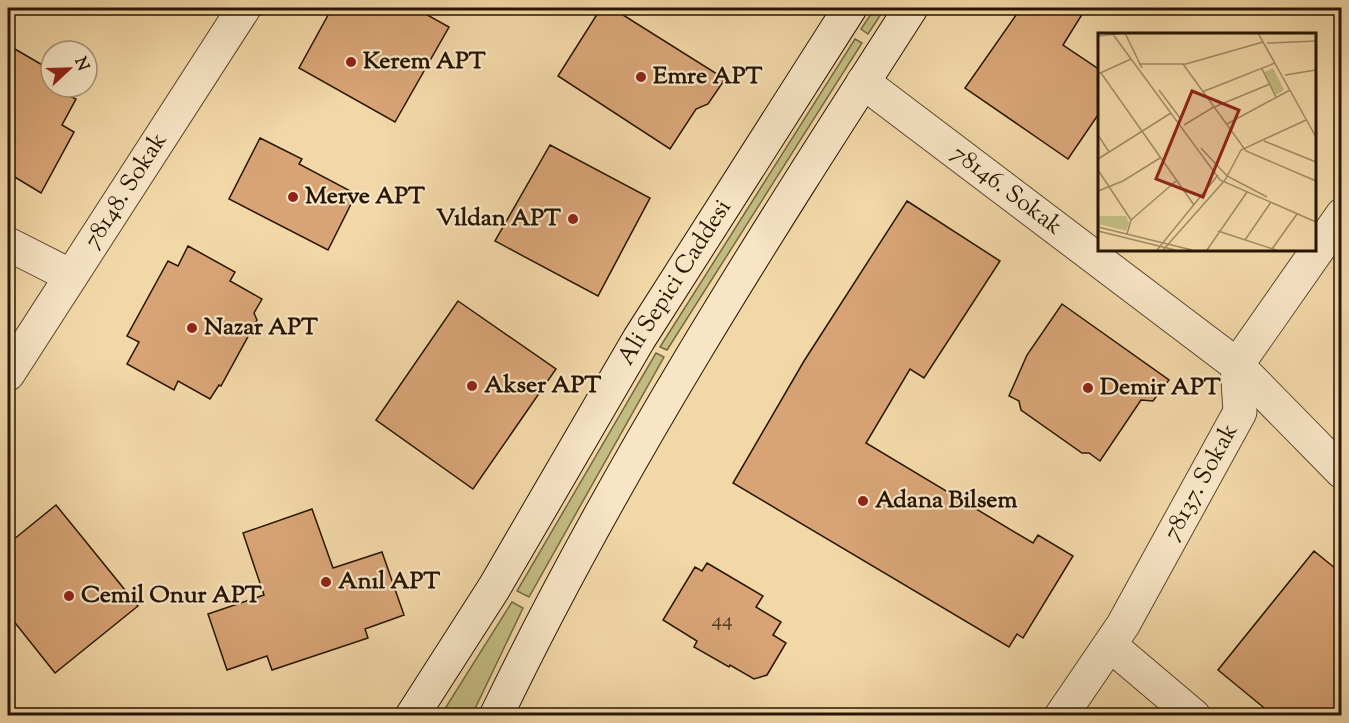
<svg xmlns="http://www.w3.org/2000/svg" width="1349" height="723" viewBox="0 0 1349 723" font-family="'Sorts Mill Goudy',serif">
	<rect width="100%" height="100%" fill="#f2d7a7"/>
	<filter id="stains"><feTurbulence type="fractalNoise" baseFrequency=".00333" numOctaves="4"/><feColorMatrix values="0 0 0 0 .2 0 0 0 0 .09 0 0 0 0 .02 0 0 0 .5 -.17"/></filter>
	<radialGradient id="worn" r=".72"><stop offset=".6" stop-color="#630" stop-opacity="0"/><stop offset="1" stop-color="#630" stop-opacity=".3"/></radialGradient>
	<path fill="#c3bc82" stroke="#756841" stroke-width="1.5" d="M875,8H885L868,34L861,29Z
		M855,39L862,43L667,350L660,347Z
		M656,353L664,357L529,597L517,591Z
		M512,602L523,608L472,715H441Z"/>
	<path fill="#d8a476" stroke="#271500" stroke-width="1.5" d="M332,8H415L449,27L395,122L299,68Z
		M601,8H612L725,79L708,104L696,109L670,149L558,76Z
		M1021,8H1086L1063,45L1100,70V112L1068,159L965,88Z
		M8,45L51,70V87L76,99L62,125L74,132L41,193L8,173Z
		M260,138L302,159L299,164L356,194L328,250L229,199Z
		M550,145L650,198L598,296L495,241Z
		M907,201L1000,261L924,378L910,369L866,443L1033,543L1038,535L1073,556L1023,638L1017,634L1009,647L733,483L804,361Z
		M188,246L235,272L230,281L262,299L254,313L257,320L221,386L219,385L210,399L178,381L174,390L127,364L139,342L127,336L168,261L178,266Z
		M458,301L556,369L473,489L376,420Z
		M1062,304L1169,380L1153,401L1141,400L1100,461L1089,453H1082L1021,410L1019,401L1009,396L1027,355Z
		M56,505L138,606L55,673L8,614V544Z
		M312,509L333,568L382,552L404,615L365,629L368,638L272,670L267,656L227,670L208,614L264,595L243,533Z
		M1314,551L1341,573V716H1274L1218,670Z
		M707,563L763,596L756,607L781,622L773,635L786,643L767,675L754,679L730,665L729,667L694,647L697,641L663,620L695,567L702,571Z"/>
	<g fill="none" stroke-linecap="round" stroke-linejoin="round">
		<g stroke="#5a462a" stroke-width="35">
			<g id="minor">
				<path id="s1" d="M863,82L1237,365L1342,472"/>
				<path d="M8,244L71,276"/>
				<path id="s2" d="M8,374L244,8"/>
				<path d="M1110,645L1194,716"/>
				<path id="s3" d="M1061,716L1123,625L1240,412L1237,365L1342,215"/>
			</g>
		</g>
		<g stroke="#271500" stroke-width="35">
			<g id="secondary">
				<path id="s4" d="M412,716L494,588L639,339L850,8"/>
				<path d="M496,716C615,468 763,238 911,8"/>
			</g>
		</g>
		<use href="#minor" stroke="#f7e5c6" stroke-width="33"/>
		<use href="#secondary" stroke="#f7e5c6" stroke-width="33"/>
	</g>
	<g fill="#8f2418" stroke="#f7e5c6" stroke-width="2">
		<circle cx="351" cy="62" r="6"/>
		<circle cx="641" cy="77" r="6"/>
		<circle cx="293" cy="197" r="6"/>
		<circle cx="573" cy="219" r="6"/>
		<circle cx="192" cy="328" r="6"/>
		<circle cx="472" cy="386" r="6"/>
		<circle cx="1088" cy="388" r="6"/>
		<circle cx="863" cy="501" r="6"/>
		<circle cx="326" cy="582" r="6"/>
		<circle cx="69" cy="596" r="6"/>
	</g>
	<g text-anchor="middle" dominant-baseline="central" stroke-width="4.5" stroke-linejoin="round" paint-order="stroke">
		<g font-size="21" fill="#53391e">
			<text x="722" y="621">44</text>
		</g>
		<g font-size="24" font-weight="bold" fill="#271500" stroke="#f7e5c6" text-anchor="start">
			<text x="363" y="62">Kerem APT</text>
			<text x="653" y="77">Emre APT</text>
			<text x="305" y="197">Merve APT</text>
			<text x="561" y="219" text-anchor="end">Vıldan APT</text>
			<text x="204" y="328">Nazar APT</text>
			<text x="484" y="386">Akser APT</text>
			<text x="1100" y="388">Demir APT</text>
			<text x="875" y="501">Adana Bilsem</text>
			<text x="338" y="582">Anıl APT</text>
			<text x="81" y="596">Cemil Onur APT</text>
		</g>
		<g font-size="24" fill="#271500" stroke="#f7e5c6">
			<text stroke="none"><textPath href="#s1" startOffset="180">78146. Sokak</textPath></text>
			<text stroke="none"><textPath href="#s2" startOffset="218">78148. Sokak</textPath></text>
			<text stroke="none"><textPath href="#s4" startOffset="507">Ali Sepici Caddesi</textPath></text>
			<text stroke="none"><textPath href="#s3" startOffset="273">78137. Sokak</textPath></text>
		</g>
	</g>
	<g transform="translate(1098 33)">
		<rect width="218" height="218" fill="#f2d7a7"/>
		<path d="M175,35L186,57L178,62L166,39ZM0,183H28L31,190L28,198L0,191Z" fill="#c3bc82"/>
		<path fill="none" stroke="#a18964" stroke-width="1.5" d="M14,0L122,147L218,189M27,0L44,35M160,0L218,104M0,3L29,0M169,10L218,8M41,31H88L165,9M85,31L148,118L218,148M164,36L178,64M3,40L96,172M0,41L33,26M187,42L218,37M61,57L82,85M104,59L177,30M129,91L192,57M86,92L114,75L172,51M0,102L11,119M166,108L218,129M103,115L129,143L169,164M0,126L73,80M0,137L33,187L29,201M0,158L25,148L62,125M33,187L78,148M0,194L94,217M0,198L77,217M120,198L178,217M147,207L173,169M174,216L199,181M59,217L120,142M65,217L127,147L143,117L208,87M109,217L149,159"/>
		<path fill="#8f2418" fill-opacity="0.15" stroke="#8f2418" stroke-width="3" d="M94,58L141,77L105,164L58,146Z"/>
		<rect width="218" height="218" fill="none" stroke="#271500" stroke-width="3"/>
	</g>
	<rect width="1349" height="723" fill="none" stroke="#f2d7a7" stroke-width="30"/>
	<rect x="9" y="9" width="1331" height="705" fill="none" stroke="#271500" stroke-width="3"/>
	<rect x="15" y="15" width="1319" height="693" fill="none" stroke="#271500" stroke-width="1.5"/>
	<g transform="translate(69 69) rotate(68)"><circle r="28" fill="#f7e5c6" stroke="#a49277" stroke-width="1.5"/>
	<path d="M0-4.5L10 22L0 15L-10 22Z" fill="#8f2418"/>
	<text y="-9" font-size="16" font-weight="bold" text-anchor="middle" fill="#271500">N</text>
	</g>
	<rect width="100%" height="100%" filter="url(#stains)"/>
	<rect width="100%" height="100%" fill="url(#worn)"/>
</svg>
